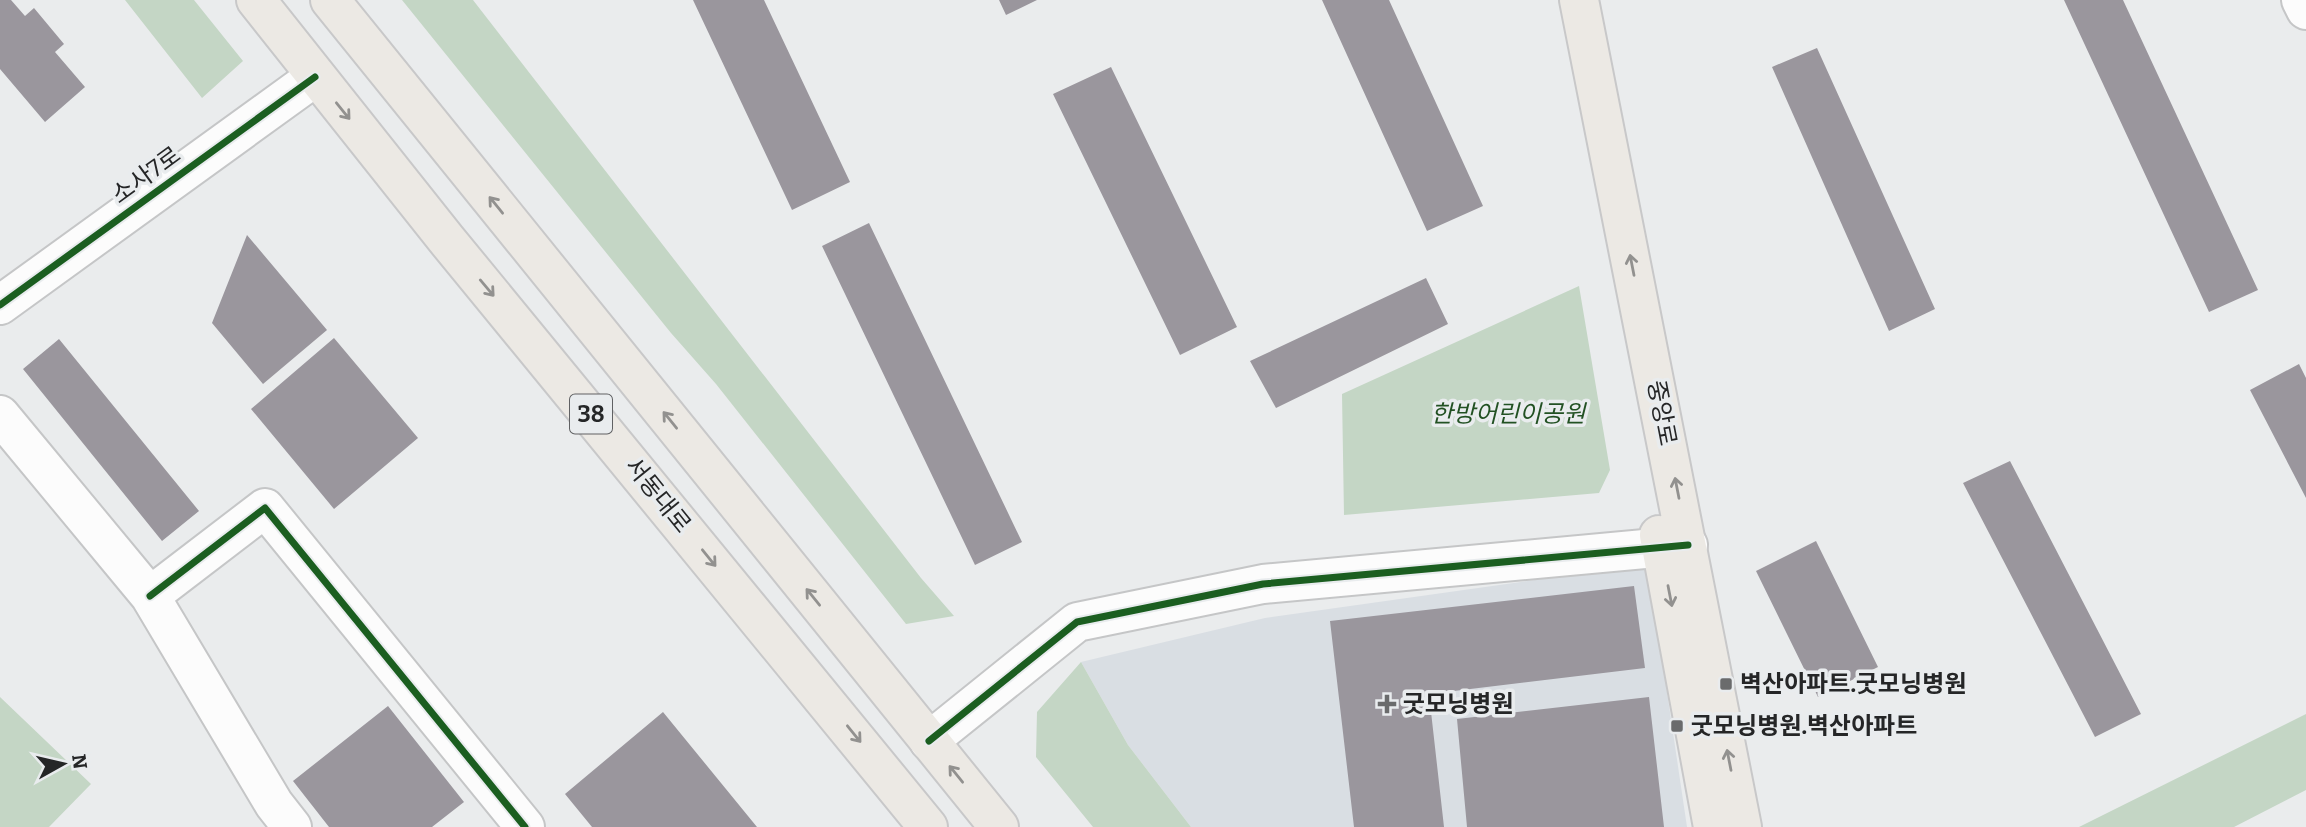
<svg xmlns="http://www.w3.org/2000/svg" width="2306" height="827" viewBox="0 0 2306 827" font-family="Bitter,'Noto Sans KR',serif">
	<rect width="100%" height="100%" fill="#eaeced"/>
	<path fill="#d9dee3" d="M1648,564L1687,827H1191L1128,745L1081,662L1265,618Z"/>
	<path fill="#c4d6c5" d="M125,0H194L243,61L202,98Z
		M402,0H473L921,578L954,616L906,624L716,384L671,333Z
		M1579,286L1610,470L1599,493L1344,515L1342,394Z
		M1081,662L1128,745L1191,827H1093L1036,757L1037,712Z
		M0,697L91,784L49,827H0Z
		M2306,714V790L2234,827H2079Z"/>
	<path fill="#9a969d" d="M0,0H11L25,16L34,8L64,44L55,52L85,87L45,122L0,69Z
		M693,0H764L850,182L792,210Z
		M999,0H1037L1006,15Z
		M1322,0H1389L1483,206L1427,231Z
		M2064,0H2123L2258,290L2209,312Z
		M1817,48L1935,309L1889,331L1772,67Z
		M1111,67L1237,327L1180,355L1053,94Z
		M869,223L1022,542L975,565L822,246Z
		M247,235L327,330L263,384L212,323Z
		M1426,278L1448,324L1276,408L1250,361Z
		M334,338L418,438L334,509L251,409Z
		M59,339L199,511L162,541L23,369Z
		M2299,364L2306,378V498L2250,390Z
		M2010,461L2141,714L2095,737L1963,483Z
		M1816,541L1878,667L1818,697L1756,571Z
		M1634,586L1645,668L1429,694L1444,827H1354L1330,621Z
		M1649,697L1664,827H1467L1457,719Z
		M388,706L464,802L432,827H329L293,781Z
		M663,712L757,827H592L565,794Z"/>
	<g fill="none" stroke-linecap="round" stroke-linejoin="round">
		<g stroke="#c5c6c7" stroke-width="42">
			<path id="minor" d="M2301,0L2306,10
				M0,305L315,77
				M0,415L150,596L274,804L292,827
				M150,596L265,508L525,827
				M929,741L1077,622L1263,584L1688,545"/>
		</g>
		<g stroke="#c8c8c9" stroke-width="42">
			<path id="major" d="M256,0L446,239L928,827
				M330,0L999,827
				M1579,0L1742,827
				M1659,535L1713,827"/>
		</g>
		<use href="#minor" stroke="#fcfcfc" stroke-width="38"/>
		<use href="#major" stroke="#ece9e4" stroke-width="38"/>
		<g stroke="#e9ecee" stroke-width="11">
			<path id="cycleway" d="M0,305L315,77
				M150,596L265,508L525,827
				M929,741L1077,622L1263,584L1688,545"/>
		</g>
		<use href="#cycleway" stroke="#1b5e20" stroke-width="7"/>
	</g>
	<defs><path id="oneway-shaft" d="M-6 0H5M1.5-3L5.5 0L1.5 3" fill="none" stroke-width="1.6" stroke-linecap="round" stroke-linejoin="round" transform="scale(1.75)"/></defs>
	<g stroke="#92918f">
		<use href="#oneway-shaft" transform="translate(343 111) rotate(51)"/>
		<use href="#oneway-shaft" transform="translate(496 205) rotate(-129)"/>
		<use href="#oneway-shaft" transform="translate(1632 265) rotate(-101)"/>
		<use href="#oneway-shaft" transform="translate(487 288) rotate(50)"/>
		<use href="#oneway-shaft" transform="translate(670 420) rotate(-129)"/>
		<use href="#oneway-shaft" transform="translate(1677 488) rotate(-101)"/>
		<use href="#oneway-shaft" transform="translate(709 558) rotate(51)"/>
		<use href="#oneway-shaft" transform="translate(1670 596) rotate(79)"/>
		<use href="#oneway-shaft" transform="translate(813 597) rotate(-129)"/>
		<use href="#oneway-shaft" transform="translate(854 734) rotate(51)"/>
		<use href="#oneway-shaft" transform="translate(1729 760) rotate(-101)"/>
		<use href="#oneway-shaft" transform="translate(956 774) rotate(-129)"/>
	</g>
	<g fill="#6a6b6c" stroke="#e9ecee" stroke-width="2.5">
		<rect x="1719" y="677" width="14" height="14" rx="3.5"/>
		<path d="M1383.5 693.5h7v7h7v7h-7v7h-7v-7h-7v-7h7z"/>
		<rect x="1670" y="719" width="14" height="14" rx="3.5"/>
	</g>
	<g text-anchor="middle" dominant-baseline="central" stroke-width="7" stroke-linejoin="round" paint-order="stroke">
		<rect fill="#e9ecee" stroke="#606163" stroke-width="2" x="570" y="394.5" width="42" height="39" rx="5"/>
		<g font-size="23" font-weight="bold" fill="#252627">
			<text x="591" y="414">38</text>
		</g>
		<g font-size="24" fill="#252627" stroke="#e9ecee">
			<text transform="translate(146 175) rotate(-36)">소사7로</text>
			<text transform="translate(1662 413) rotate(79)">중앙로</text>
			<text transform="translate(658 495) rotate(51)">서동대로</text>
		</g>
		<g font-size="24" font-style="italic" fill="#225123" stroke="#e9ecee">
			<text x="1508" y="414">한방어린이공원</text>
		</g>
		<g font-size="24" font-weight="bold" fill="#252627" stroke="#e9ecee" text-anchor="start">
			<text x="1740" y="684">벽산아파트.굿모닝병원</text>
			<text x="1403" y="704">굿모닝병원</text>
			<text x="1691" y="726">굿모닝병원.벽산아파트</text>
		</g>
	</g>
	<g transform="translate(63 764) rotate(82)" stroke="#e9ecee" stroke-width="5" paint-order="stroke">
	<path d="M0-5L12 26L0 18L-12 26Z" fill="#252627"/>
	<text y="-10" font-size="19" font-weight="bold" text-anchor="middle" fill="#252627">N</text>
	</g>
</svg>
